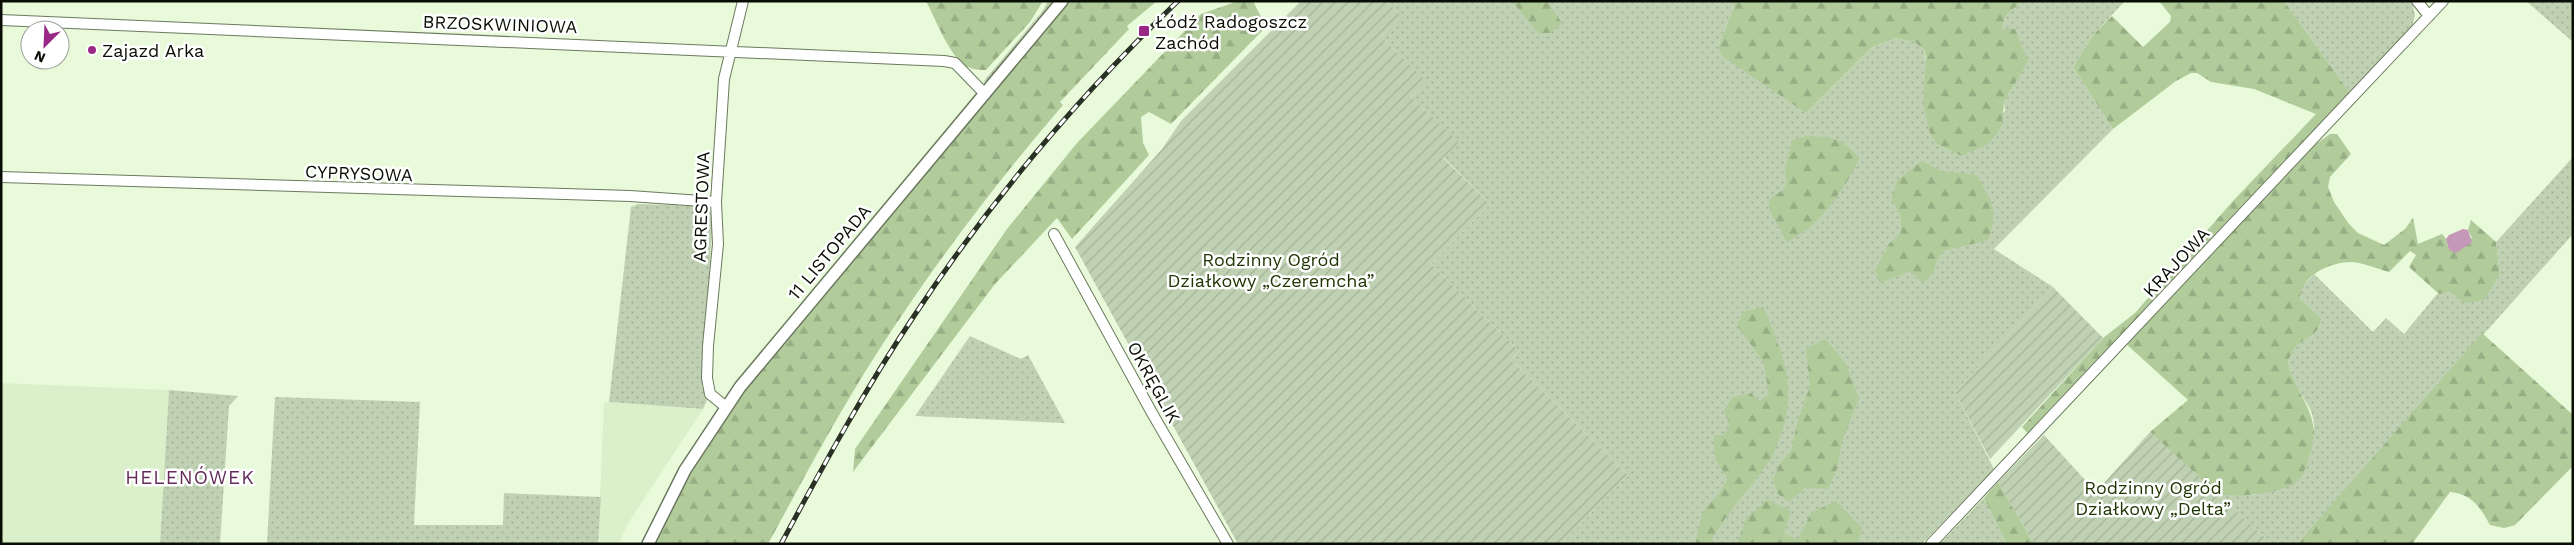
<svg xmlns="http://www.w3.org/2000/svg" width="2574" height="545" viewBox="0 0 2574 545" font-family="'Work Sans',sans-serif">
	<defs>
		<pattern id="grass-dots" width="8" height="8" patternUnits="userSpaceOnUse" patternTransform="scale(1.25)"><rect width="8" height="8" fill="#c0d1b3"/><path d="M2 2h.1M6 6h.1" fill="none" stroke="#a4b298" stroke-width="1.8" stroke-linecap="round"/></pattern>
		<pattern id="forest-firs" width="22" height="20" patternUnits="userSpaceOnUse" patternTransform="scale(1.25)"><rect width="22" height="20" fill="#b1cb9b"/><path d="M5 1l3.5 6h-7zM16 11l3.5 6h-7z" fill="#97ad84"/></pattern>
		<pattern id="garden-furrows" width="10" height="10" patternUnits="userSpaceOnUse" patternTransform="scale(1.25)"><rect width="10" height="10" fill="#c0d1b3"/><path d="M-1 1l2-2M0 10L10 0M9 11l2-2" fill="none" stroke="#a4b298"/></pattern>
	</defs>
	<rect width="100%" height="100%" fill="#e8fada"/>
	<path fill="#dbf0ca" d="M1,383L169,390L160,544H1Z
		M604,402L703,409L627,525L619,544H598Z"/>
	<path fill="url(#grass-dots)" d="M1048,1H1055L988,81L983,82L1042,12Z
		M1386,1H1732L1734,7L1718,47L1806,113L1871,48L1895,38L1914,42L1924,49L1927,69L1924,90L1937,144L1961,156L2005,111L2004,102L2013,87L2002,29L2005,17L2022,1H2125L2094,34L2073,67L2113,129L1994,249L2053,287L1955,392L1994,469L1922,544H1561L1628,475L1511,360L1519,351L1431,264L1490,204L1443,157L1458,142L1411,97L1426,82L1381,37L1402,17Z
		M2284,1H2412L2415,15L2412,27L2352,96Z
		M2526,1H2573V42Z
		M2573,157V234L2297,544H2272L2215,492L2253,495L2297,482C2307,459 2322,431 2309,407C2300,392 2291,378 2288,361C2291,355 2294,348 2299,344C2309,335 2321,334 2321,318L2300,299L2302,287L2314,274L2373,332L2386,318L2404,334L2437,294L2451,292L2500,274L2496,242Z
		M638,204L703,206L713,214L702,386L708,398L703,409L609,402L631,207Z
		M970,336L1021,359L1028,355L1065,423L915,416Z
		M169,390L238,396L229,406L220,544H160Z
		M275,397L420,402L414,525H503L504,493L601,497L598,544H267Z
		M1984,498L2007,544H1940Z"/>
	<path fill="url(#forest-firs)" d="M926,1H1043L1030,22L986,70C978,70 969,69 963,64C948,52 935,18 926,1Z
		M1069,1H1157L1127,26L1129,29L1060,102L1063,105C995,184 933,266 877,353C837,415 803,480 768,544H655L685,481L743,392Z
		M1238,1H1253L1266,27L1171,124L1149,112L1141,117L1143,143L1149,155L1072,239L1057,218L995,284L853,472L855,449L1007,229L1077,143L1201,14Z
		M1512,1H1547L1562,23L1551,33H1538Z
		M1732,1H2022L2005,17L2002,29H2015L2028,61L2004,102L2002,125L1995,136L1987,145L1961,156L1937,144L1930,133L1923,105L1926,57L1924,49L1914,42L1895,38L1871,48L1806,113L1722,56L1718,47L1734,7Z
		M2159,1H2284L2352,96L2030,436L2022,427L2103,338L2135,313L2232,202L2316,114L2254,89L2211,82L2197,73H2191L2176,81L2113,129L2073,67L2094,34L2112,16L2143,47L2170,22L2171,16Z
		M2330,134H2337L2351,154L2330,177L2328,187L2334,202L2349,224L2358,233L2384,245L2405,229L2413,218L2418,244L2442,234L2446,239L2449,250L2472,238L2468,230L2471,220L2496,242L2500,274L2484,300L2464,303L2451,292L2439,294L2409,267L2416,255L2410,251L2389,272C2378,269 2363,263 2352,262C2330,262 2301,275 2300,299L2321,318C2321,334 2309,335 2299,344C2294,348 2291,355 2288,361C2292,386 2312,405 2314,431C2314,442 2306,475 2297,482C2282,493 2233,500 2215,492C2209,489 2203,481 2198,476C2182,462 2166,447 2150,432L2188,400L2125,343L2305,152Z
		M1807,136C1832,137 1844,138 1859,159C1846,188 1817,228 1787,242L1770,211L1769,200L1784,189L1787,182L1785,169L1792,140Z
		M1922,161L1941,171L1977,175C1992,202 1999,209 1988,240C1978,244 1947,248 1943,252C1931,263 1940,273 1922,282L1910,271L1880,283L1875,271L1888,245L1901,232V217L1892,199L1897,180Z
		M1763,307C1783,354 1799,389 1779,439C1776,446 1774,454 1770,460C1751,489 1725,512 1710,544H1695L1703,512L1721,491L1728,477C1713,460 1714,457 1714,435H1724L1730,426L1724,410L1733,397L1751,393L1759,401L1769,395L1764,363L1737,325L1743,312Z
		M2482,333L2573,415V466L2515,525L2504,528L2490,525C2480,507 2472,494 2450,492L2412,544H2297Z
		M1825,339L1845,362L1859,399L1842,441L1837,469L1828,489L1806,487L1789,502L1778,494L1773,480L1779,465L1791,450L1798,420L1810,386L1806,349Z
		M1998,482L2034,544H2007L1984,498Z
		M1767,500L1791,511L1784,533L1798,540L1811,513L1836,501L1862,528L1858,544H1737L1746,519Z"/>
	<path fill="url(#garden-furrows)" d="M1301,1H1386L1403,17L1381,37L1427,82L1411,97L1459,142L1443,158L1490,204L1431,264L1519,351L1511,360L1628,475L1561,544H1238L1075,247L1162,149L1181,121Z
		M2053,287L2103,338L1990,459L1955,392Z
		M2150,432L2272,544H2034L1998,482L2044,435L2096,492Z"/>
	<path fill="#c598ba" d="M2463,229L2468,230L2472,242L2456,253L2449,250L2446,239L2449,235Z"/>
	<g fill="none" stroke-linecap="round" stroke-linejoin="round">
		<g stroke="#6b7a5e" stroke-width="12">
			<path id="minor" d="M2417,1L2429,16
				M1,20L944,61L955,63L985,94
				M1,177L630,196L716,202
				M1054,234L1152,413L1228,544
				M726,407L710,394L707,378L708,346L718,244L716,202L724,79L743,1
				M1931,544L2443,1"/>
		</g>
		<g stroke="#6b7a5e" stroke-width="14">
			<path id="tertiary" d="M648,544L685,470L740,387L1062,1"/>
		</g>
		<use href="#minor" stroke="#fff" stroke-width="10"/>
		<use href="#tertiary" stroke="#fff" stroke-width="11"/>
		<g stroke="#293024" stroke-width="5">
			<path id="rail" d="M781,544C823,466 865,389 914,316C990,201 1079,96 1178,1"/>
		</g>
		<use href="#rail" stroke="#fff" stroke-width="3" stroke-dasharray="9" stroke-linecap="butt"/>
	</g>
	<g fill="#992886" stroke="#fff" stroke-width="2">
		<rect x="1138" y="25" width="12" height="12" rx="2.5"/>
		<circle cx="92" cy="50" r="5"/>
	</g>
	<g text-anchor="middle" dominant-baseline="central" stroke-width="5" stroke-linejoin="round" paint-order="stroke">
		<g font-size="18" fill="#090e05" stroke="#fff" text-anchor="start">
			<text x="1155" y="21">Łódź Radogoszcz<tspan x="1155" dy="21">Zachód</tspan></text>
			<text x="102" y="50">Zajazd Arka</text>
		</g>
		<g font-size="18" fill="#090e05" stroke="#fff">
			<text transform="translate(500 24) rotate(2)">BRZOSKWINIOWA</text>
			<text transform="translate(359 173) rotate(2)">CYPRYSOWA</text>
			<text transform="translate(701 207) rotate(-88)">AGRESTOWA</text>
			<text transform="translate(829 252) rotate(-50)">11 LISTOPADA</text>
			<text transform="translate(2176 262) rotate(-47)">KRAJOWA</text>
			<text transform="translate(1154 382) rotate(61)">OKRĘGLIK</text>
		</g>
		<g font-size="18" fill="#203603" stroke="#fff">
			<text x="1271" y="259">Rodzinny Ogród<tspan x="1271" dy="21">Działkowy „Czeremcha”</tspan></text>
			<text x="2153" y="487">Rodzinny Ogród<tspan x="2153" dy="21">Działkowy „Delta”</tspan></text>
		</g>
		<g font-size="19" letter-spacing="1" fill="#632b57" stroke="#fff">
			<text x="190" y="477">HELENÓWEK</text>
		</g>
	</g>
	<rect width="2574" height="545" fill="none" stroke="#090e05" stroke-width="5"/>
	<g transform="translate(45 45) rotate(204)"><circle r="24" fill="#ffffff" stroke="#9d9f9b"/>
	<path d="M0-4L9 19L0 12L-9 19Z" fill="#992886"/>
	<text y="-8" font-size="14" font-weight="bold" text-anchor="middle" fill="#090e05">N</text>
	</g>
</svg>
